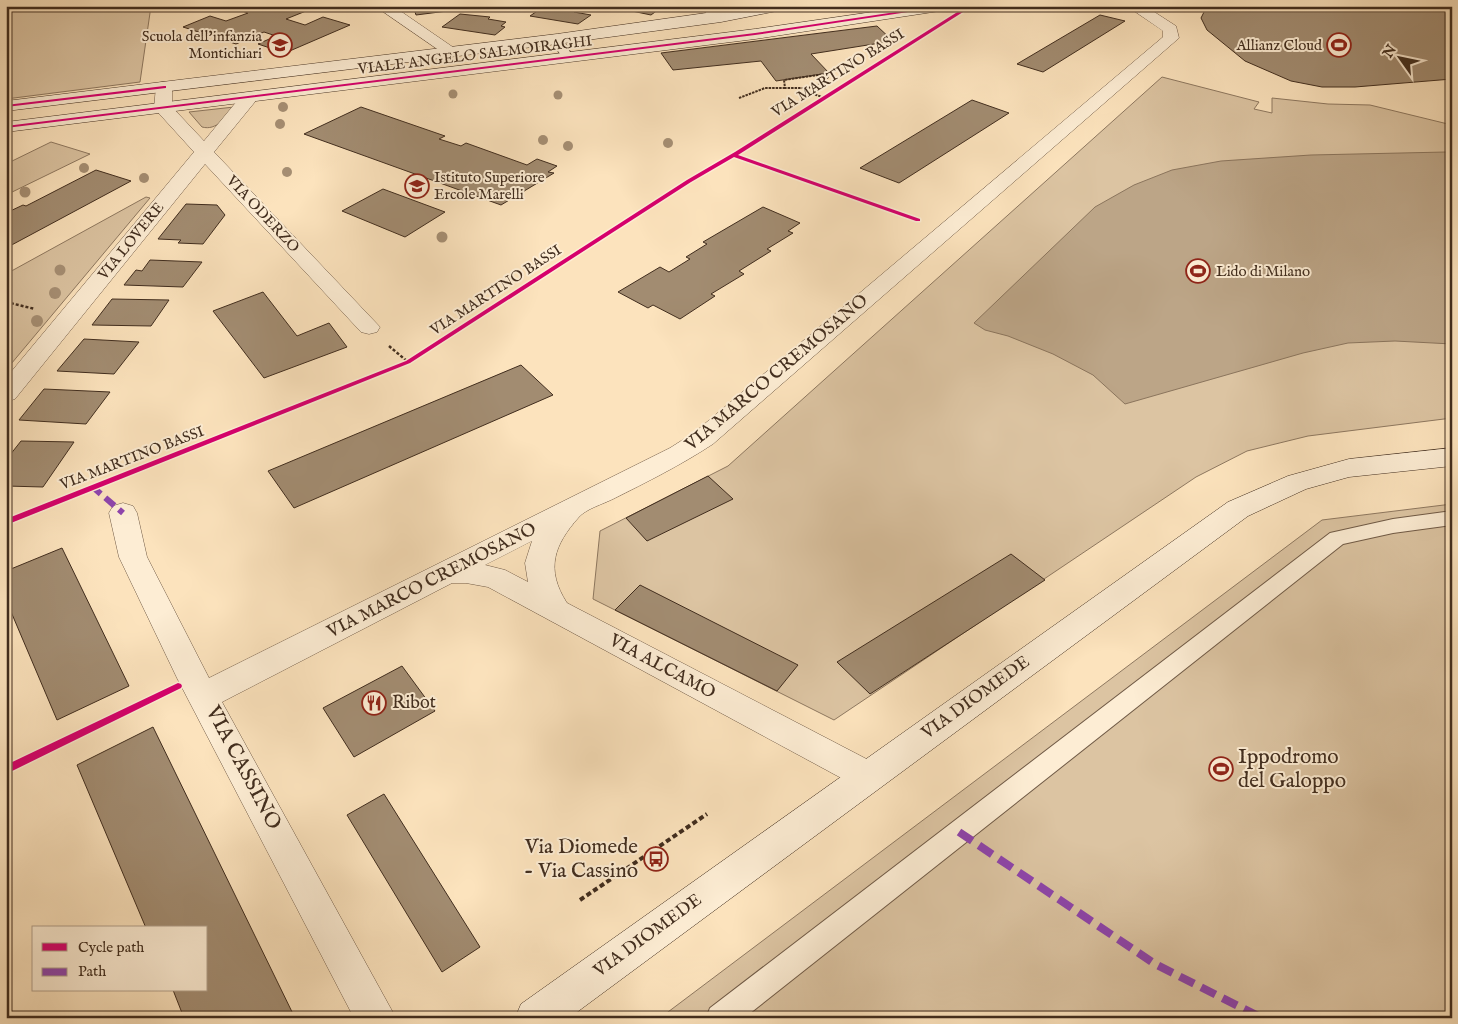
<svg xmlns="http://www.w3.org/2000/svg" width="1458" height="1024" viewBox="0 0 1458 1024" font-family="'IM FELL English',serif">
	<rect width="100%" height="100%" fill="#fce3bd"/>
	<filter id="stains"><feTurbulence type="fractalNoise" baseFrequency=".004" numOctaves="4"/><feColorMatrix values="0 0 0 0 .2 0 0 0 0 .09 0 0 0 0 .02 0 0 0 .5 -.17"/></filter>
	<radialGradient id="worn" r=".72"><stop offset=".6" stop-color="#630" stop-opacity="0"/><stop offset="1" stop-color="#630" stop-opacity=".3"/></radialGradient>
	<path fill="#dcc4a2" stroke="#8e7860" d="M6,6H151L140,82L6,99Z
		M1162,77L1259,102L1254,109L1272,113V98L1328,104L1370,105L1452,125V418L1308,436L1247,451L1196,477L834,720L593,599L600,531L728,466Z
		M234,107C225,117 217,131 202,127L189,112Z
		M51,142L90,154L6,195V164Z
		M146,197L150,198L6,370V274Z
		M1452,504V1018H660L1322,520Z"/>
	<path fill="#bca587" stroke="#8b755d" d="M1446,152L1452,154V344L1395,341L1348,343L1303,353L1125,404L1093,375L1053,354L1008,336L985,330L974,323L1095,207L1134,185L1172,170L1221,161L1311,155Z"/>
	<path fill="#a28c71" stroke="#412d1e" d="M227,6H302L311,9L286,19L305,25L323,17L350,25L285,53L258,44L276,36L264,32L236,44L183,27L210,16L226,21L248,13Z
		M413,6H453L455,10L416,15Z
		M549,6H582L574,12L591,15L578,24L530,16L543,7Z
		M608,6H663L651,15Z
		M1210,6H1450L1452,7V79L1355,87H1322L1291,81L1245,61L1207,30L1201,18L1206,8Z
		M460,14L490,17L488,19L506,22L501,26L505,27L495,35L442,27Z
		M1100,15L1125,21L1043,72L1017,64Z
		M877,26L893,41L811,54L829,73L776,81L761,61L673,70L661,53Z
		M972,100L1009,113L899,183L860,168Z
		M361,107L445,136L439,139L461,146L466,143L527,165L537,159L557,166L548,172L554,173L501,205L304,134Z
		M96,170L131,181L6,248V213L23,205L26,206Z
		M383,189L445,212L405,237L342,211Z
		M186,204L217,205L225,215L203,244L178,243L181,240L158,239Z
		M763,207L800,223L788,231L793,233L767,249L771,251L739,271L744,274L711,294L715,296L680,319L653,305L648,308L618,292L660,267L669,272L690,259L686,257L707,244L703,242Z
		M150,260L202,262L183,287L124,285L136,270L142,271Z
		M263,292L297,336L329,323L347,347L264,378L213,311Z
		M112,299L169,300L151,326L92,325Z
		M84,339L139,342L114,374L57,371Z
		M521,365L553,395L294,508L268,471Z
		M44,389L110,392L86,424L19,420Z
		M21,441L74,442L43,487L6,486V460Z
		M708,476L733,499L647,541L626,518Z
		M62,548L129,686L57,720L6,600V571Z
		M1011,554L1045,580L870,694L837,662Z
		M640,585L798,665L777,691L615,610Z
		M402,666L435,711L354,757L323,708Z
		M153,727L295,1018H184L173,990H206V928H146L77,765Z
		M384,794L480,947L442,972L347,815Z
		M6,992L14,1018H6Z"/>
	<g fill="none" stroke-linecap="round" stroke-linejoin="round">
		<g stroke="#705a46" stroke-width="2">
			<path id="lane" d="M557,36L561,37L573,57L571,59L567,61L563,59L551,39Z
				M1452,511V525L1393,533L1343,544L744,1018H706L710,1008L1330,533L1393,519Z"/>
		</g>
		<g stroke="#705a46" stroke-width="1">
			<path id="street" d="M375,6H393L460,52L458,55H446Z
				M697,6H715L729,17L726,20H716Z
				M1127,6H1145L1176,26L1179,38L713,444C681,465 647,482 613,499C603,504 586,509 579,517C554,545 545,569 567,603L880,766L885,776L880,786L868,791L856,786L488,587L466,583H452L222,702L396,1018H354L177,678L119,557L109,513L113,506L123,503L133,506L137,513L147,557L209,678L670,448L695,432L1163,37V31ZM532,541L525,563L528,582L505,570L485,565Z
				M164,82L170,83L172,87V107L204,141L242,95H254L257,99L254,103L214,152L380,327L377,332L369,334L361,332L205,164L15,399L6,402V378L194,152L154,108L156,87L158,83Z"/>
		</g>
		<g stroke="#412d1e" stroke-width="1">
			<path id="secondary" d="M756,6H789L782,10L721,22L557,44L6,111V101L557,34Z
				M914,6H953L946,10L755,39L6,132V122L755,29Z
				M1452,448V466L1349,477L1306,489L1248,516L569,1018H515L521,1004L1228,502L1288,476L1349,459Z"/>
		</g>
		<path stroke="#412d1e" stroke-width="2" stroke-dasharray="2.5 1" stroke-linecap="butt" d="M825,74L828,77L822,83L808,88H785L784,80Z
			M805,91L825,98
			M739,98L765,88H785
			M709,169L922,36"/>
		<path stroke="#412d1e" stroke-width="2.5" stroke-dasharray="3 2" stroke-linecap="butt" d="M6,302L35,309
			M389,346L408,362
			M346,387L408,362L711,168"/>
		<path stroke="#412d1e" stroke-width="3" stroke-dasharray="4 2.5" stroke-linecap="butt" d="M6,522L349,385"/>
		<path stroke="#412d1e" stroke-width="4" stroke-dasharray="5 3" stroke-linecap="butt" d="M6,770L163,693
			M580,900L707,814"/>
		<use href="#lane" fill="#fdedd4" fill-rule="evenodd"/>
		<use href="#street" fill="#fdedd4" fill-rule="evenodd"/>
		<use href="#secondary" fill="#fdedd4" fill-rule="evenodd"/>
		<path stroke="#8e44ad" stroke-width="6" stroke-dasharray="12 6" stroke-linecap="butt" d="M99,487L95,489L123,513"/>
		<path stroke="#8e44ad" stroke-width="8" stroke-dasharray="16 8" stroke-linecap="butt" d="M959,832L1155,964L1262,1018"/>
		<g stroke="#fdedd4" stroke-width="3">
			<path id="cycleway" d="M936,6H948L755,35L6,128V126L755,33Z
				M960,8L963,10V12L738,155L920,219V221H916L734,157L691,182L410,363L6,525V519L406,361L687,180L735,152L959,11L958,9Z
				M164,86H166V88L6,107V105Z
				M178,683L181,684L182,686L181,688L6,774V765Z"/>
		</g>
		<use href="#cycleway" fill="#d6006c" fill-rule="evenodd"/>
	</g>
	<g fill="#a68f74">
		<circle cx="453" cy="94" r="4.5"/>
		<circle cx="558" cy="95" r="4.5"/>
		<circle cx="283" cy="107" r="5"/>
		<circle cx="280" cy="124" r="5"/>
		<circle cx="543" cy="140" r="5"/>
		<circle cx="668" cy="143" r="5"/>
		<circle cx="568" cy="146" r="5"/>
		<circle cx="84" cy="168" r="5"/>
		<circle cx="287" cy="172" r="5"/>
		<circle cx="144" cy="178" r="5"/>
		<circle cx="25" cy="192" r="5.5"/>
		<circle cx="442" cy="237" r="5.5"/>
		<circle cx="60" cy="270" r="5.5"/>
		<circle cx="55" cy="293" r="6"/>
		<circle cx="37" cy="321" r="6"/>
	</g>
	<defs>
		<g id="school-ring" transform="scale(1.25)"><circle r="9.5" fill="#fdedd4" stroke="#8f2418" stroke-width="1.5"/><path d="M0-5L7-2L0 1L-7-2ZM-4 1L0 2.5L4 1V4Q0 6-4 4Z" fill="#8f2418"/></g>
		<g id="stadium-ring" transform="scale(1.25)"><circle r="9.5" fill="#fdedd4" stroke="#8f2418" stroke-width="1.5"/><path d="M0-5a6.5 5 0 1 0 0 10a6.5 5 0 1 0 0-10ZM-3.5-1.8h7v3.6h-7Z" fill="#8f2418"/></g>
		<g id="restaurant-ring" transform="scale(1.25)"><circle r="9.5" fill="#fdedd4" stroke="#8f2418" stroke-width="1.5"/><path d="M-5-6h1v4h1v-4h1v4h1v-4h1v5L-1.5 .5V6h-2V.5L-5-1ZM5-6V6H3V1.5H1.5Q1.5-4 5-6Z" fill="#8f2418"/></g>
		<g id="bus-ring" transform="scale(1.25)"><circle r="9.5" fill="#fdedd4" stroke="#8f2418" stroke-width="1.5"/><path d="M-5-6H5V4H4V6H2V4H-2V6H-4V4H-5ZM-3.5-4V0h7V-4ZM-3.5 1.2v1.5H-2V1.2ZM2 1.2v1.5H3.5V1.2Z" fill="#8f2418"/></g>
	</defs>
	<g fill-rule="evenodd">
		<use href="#school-ring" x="280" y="45"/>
		<use href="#stadium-ring" x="1339" y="45"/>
		<use href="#school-ring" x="417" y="186"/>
		<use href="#stadium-ring" x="1198" y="271"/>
		<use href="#restaurant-ring" x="374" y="703"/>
		<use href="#stadium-ring" x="1221" y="769"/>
		<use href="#bus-ring" x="656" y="859"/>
	</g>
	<g text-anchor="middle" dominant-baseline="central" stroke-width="4" stroke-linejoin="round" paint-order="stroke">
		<g font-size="15" fill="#412d1e" stroke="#fdedd4" text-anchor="end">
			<text x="262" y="36">Scuola dell'infanzia<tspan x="262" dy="17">Montichiari</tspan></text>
			<text x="1322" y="45">Allianz Cloud</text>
			<text x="434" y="177" text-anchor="start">Istituto Superiore<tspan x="434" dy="17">Ercole Marelli</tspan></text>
			<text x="1216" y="271" text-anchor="start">Lido di Milano</text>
		</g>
		<g font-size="15" fill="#412d1e" stroke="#fdedd4">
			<text transform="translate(475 55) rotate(-7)">VIALE ANGELO SALMOIRAGHI</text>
			<text transform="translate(838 73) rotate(-32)">VIA MARTINO BASSI</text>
			<text transform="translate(263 214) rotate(47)">VIA ODERZO</text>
			<text transform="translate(131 241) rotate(-51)">VIA LOVERE</text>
			<text transform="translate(496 290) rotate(-33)">VIA MARTINO BASSI</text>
			<text transform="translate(132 458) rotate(-21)">VIA MARTINO BASSI</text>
		</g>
		<g font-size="18" fill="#412d1e" stroke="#fdedd4">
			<text transform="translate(777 373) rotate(-40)">VIA MARCO CREMOSANO</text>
			<text transform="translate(432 581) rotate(-27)">VIA MARCO CREMOSANO</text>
			<text transform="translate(662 667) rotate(28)">VIA ALCAMO</text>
			<text transform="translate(976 698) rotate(-36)">VIA DIOMEDE</text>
			<text transform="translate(648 936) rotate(-36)">VIA DIOMEDE</text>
		</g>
		<g font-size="18" fill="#412d1e" stroke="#fdedd4" text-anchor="start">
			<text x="392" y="703">Ribot</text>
		</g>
		<g font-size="21" fill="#412d1e" stroke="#fdedd4" text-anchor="start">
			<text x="1238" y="757">Ippodromo<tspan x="1238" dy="24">del Galoppo</tspan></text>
			<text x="638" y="847" text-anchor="end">Via Diomede<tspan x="638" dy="24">- Via Cassino</tspan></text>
		</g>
		<g font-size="21" fill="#412d1e" stroke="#fdedd4">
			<text transform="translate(243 768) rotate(62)">VIA CASSINO</text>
		</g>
	</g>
	<rect width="1458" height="1024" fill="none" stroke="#fce3bd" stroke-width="25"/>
	<rect x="8" y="8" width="1443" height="1009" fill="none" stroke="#412d1e" stroke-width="2.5"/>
	<rect x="12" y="12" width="1433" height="999" fill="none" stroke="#412d1e"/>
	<rect x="32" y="926" width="175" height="65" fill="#fdedd4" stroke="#b2a08b"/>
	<rect x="42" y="943" width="25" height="8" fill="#d6006c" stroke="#b2a08b"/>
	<text x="78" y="952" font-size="15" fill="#412d1e">Cycle path</text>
	<rect x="42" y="968" width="25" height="8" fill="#8e44ad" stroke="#b2a08b"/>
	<text x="78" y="976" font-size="15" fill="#412d1e">Path</text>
	<g transform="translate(1400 58) rotate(303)" stroke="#fdedd4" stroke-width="4" paint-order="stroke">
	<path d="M0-4L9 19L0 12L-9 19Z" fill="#412d1e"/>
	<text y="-8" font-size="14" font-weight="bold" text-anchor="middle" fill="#412d1e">N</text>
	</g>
	<rect width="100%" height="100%" filter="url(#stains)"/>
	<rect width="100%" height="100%" fill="url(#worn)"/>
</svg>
